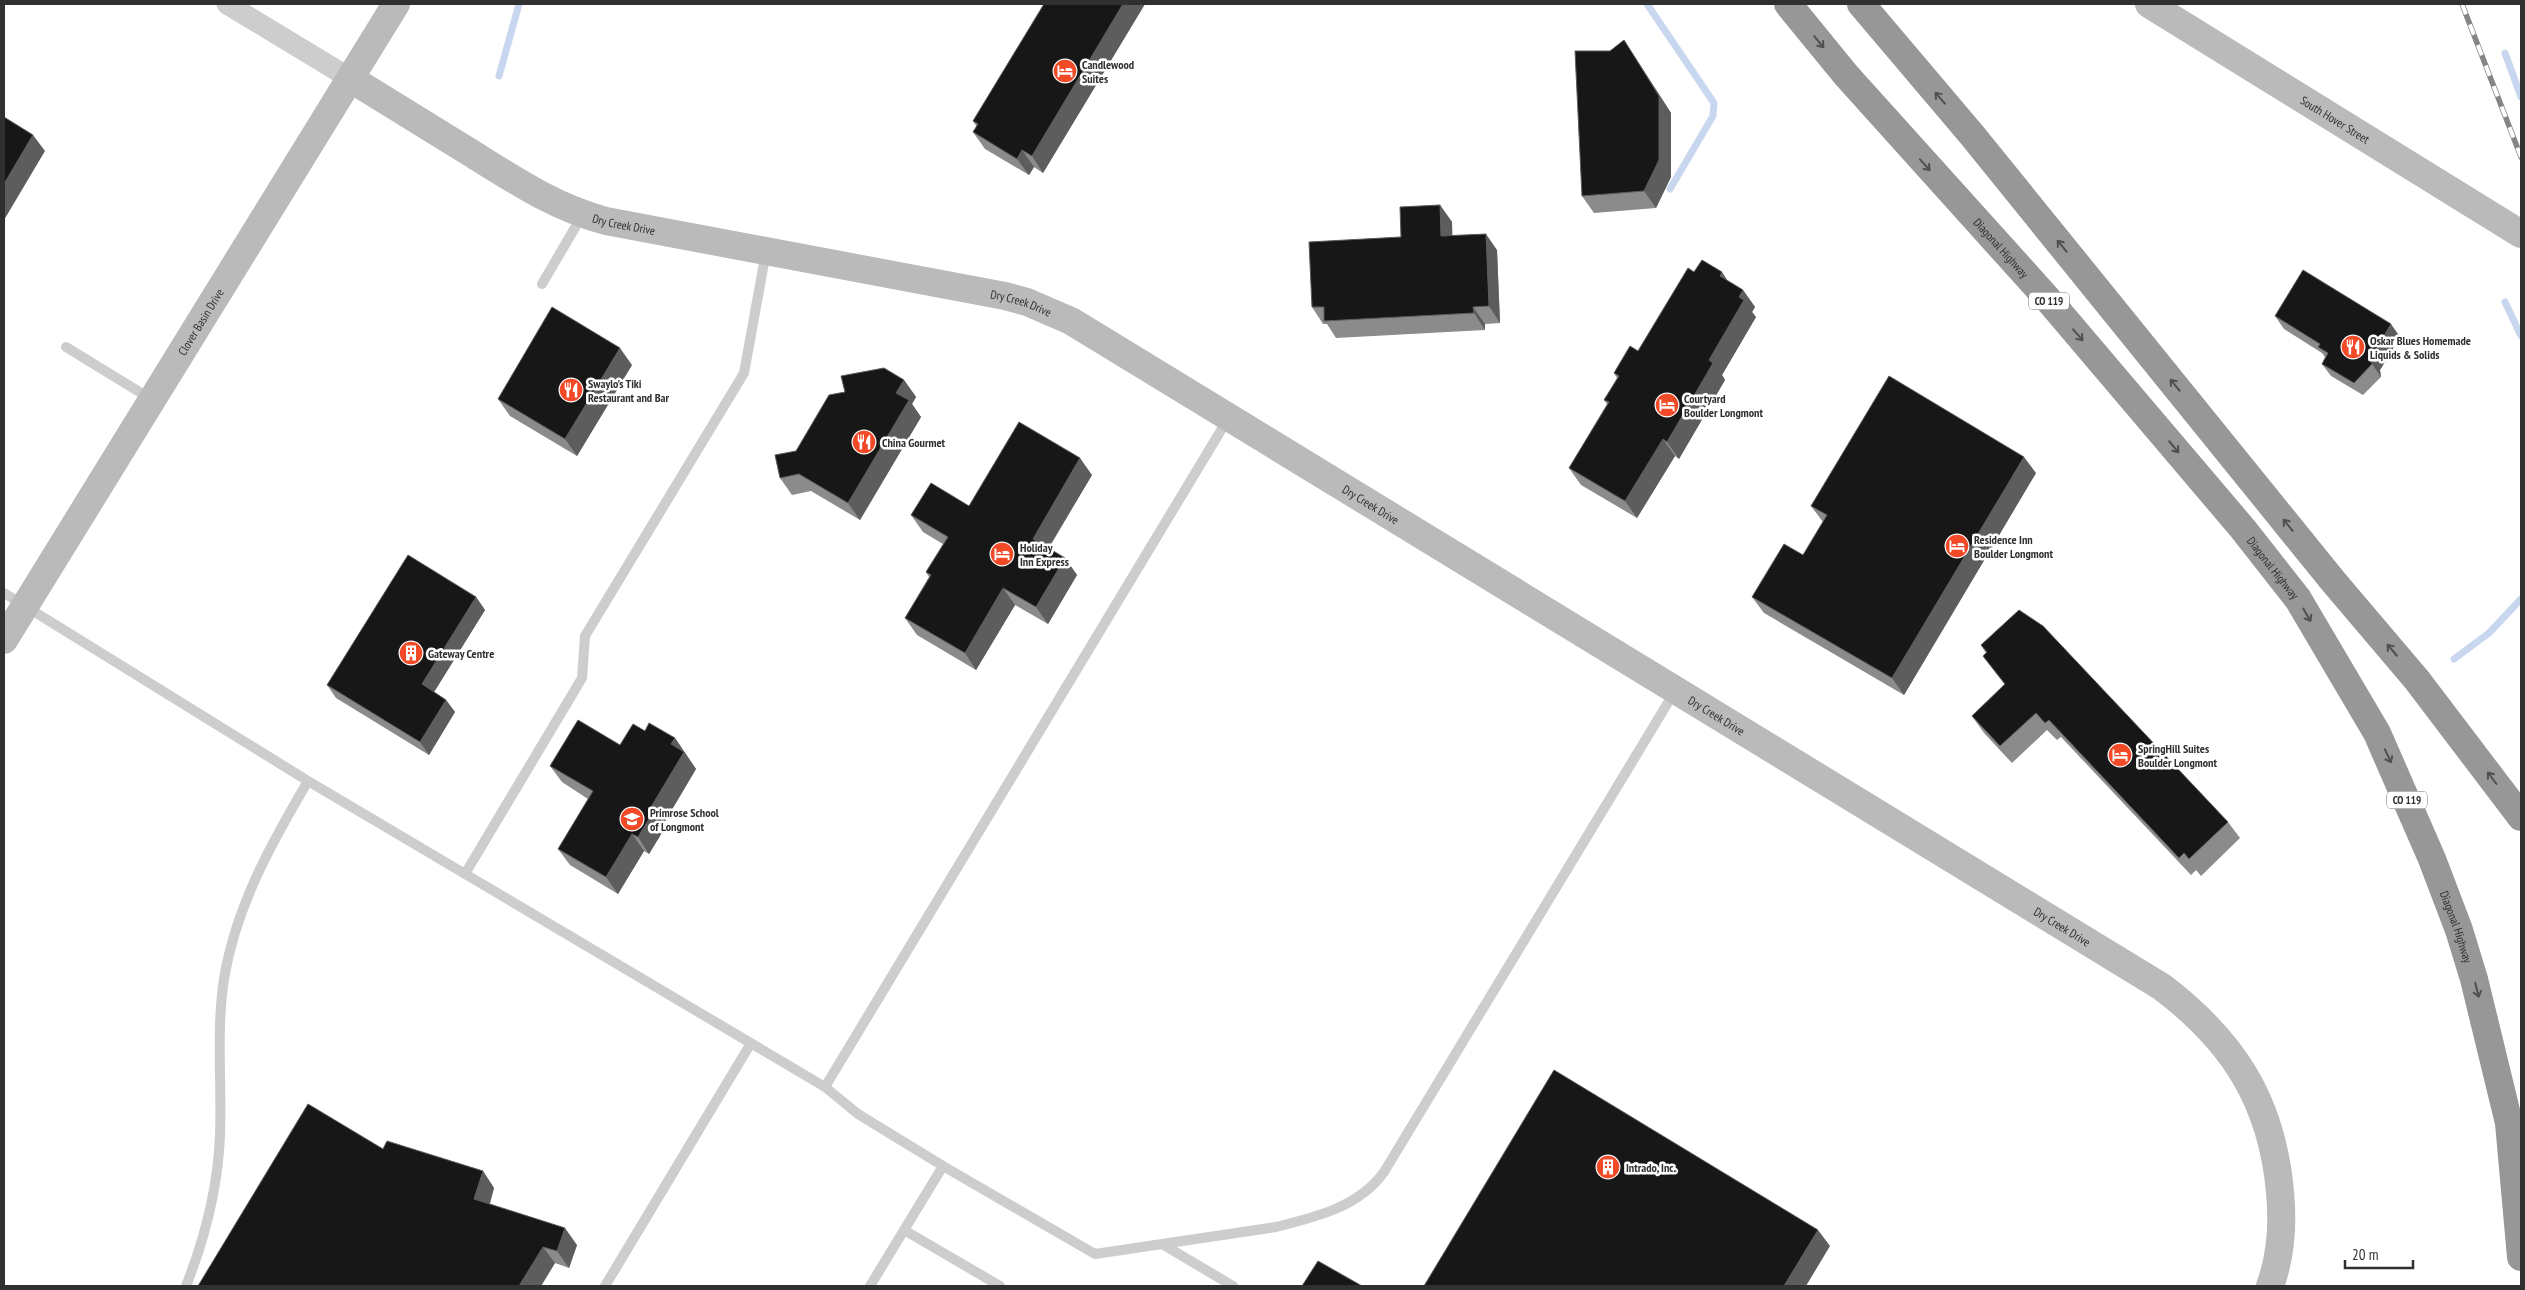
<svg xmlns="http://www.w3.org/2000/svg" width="2525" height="1290" viewBox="0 0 2525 1290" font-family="'PT Sans Narrow',sans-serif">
	<rect width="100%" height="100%" fill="#fff"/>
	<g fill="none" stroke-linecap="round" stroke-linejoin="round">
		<path stroke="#c8d7ef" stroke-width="7" d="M1647,4L1714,103L1713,116L1670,189
			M2505,53L2521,97
			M499,76L519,4
			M2505,302L2521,336
			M2454,659L2489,633L2521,599"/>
		<path stroke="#cdcdcd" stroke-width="10" d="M542,284L583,214
			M66,347L151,399
			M4,593L308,781L825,1087L858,1114L943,1166L1095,1254L1276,1227C1316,1217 1359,1207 1384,1172L1675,691
			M465,874L582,678L585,636L744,373L766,252
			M825,1087L1229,417
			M904,1230L1000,1286
			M1162,1244L1233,1286
			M186,1286C205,1238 218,1187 220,1135C222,1083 216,1031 224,979C236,906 271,844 308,781
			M605,1286L751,1043
			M870,1286L943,1166"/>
		<path stroke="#cdcdcd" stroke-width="21" d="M227,4L351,79"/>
		<g stroke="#bababa" stroke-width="28">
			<path id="s1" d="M2149,4L2521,234"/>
			<path id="s2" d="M351,79C391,104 431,128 471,153C514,180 556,208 606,221L1005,296L1027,302L1071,321L2162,987C2233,1041 2272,1101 2280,1192C2283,1223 2281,1256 2270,1286"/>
			<path id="s3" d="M4,640L396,4"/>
		</g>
		<g stroke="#979797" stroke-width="28">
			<path id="s4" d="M1788,4L1846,75L2046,297L2243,529L2298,599L2377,733L2432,859L2459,930L2474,979L2509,1123L2521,1257"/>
			<path d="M1861,4L1972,135L2333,581L2417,680L2521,817"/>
		</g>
		<g stroke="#858585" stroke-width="5.5">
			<path id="rail" d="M2462,4L2521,157"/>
		</g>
		<use href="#rail" stroke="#fff" stroke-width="4" stroke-dasharray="11" stroke-linecap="butt"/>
	</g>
	<path fill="#8b8b8b" d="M1044,4H1145L1043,173L1034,167L1029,175L985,149L973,132L977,127L973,121Z
		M1635,57L1671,113V177L1656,208L1594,213L1582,196Z
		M1440,205L1452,222V235L1497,250L1500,323L1485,324V330L1336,338L1327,324H1323L1312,307L1401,237Z
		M1727,280L1743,290L1755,307L1752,312L1756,317L1722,375L1725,380L1679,459L1675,456L1637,518L1581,485L1569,468L1607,404L1604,400L1617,378L1614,373L1638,351Z
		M2275,316L2400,337L2380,370L2381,377L2363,395L2331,376L2322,364L2325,357L2322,353L2284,329Z
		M632,365L577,456L510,416L498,399Z
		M904,380L916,397L912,404L921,417L860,520L811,491L792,495L780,478L796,451Z
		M2036,473L1904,695L1764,613L1752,597L1803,555L1823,522L1811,506Z
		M1092,475L1049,548L1065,558L1077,575L1048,624L1015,605L976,670L917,635L905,618L929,577L926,572L943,544L923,532L911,515L969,506Z
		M476,597L485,610L434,692L446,700L455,712L429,755L336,698L327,685Z
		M1981,645L2228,822L2240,838L2201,876L2196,870L2191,875L2061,737L2057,740L2047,730L2012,763L1984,733L1972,716L2005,685L1983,656L1986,653Z
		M645,731L675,738L696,769L661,828L663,831L649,854L644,851L618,894L570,865L558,849L588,799L562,782L550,766L620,745Z
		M383,1149L483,1171L494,1188L490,1204L577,1245L569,1268L555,1263L541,1286H198Z"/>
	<path fill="#5d5d5d" d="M1123,4H1145L1043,173L1032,156Z
		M1624,40L1671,113V177L1656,208L1644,191Z
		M33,135L45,151L4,220V184Z
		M1022,150L1034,167L1029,175L1017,159Z
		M1440,205L1452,222L1453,253L1441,236Z
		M1486,234L1497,250L1500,323L1489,306Z
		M1722,272L1733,289L1720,276Z
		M1743,290L1755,307L1752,312L1756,317L1722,375L1725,380L1679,459L1667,442L1709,360L1739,297Z
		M1473,307L1485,324V330L1474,313Z
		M2391,324L2400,337L2380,370L2381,377L2372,364L2371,358Z
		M620,348L632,365L577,456L565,439Z
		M904,380L916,397L912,404L921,417L860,520L848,503L896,393Z
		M1663,439L1675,456L1637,518L1625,501Z
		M2024,457L2036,473L1904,695L1892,678Z
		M1080,458L1092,475L1044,555L1033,539Z
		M1065,558L1077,575L1048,624L1036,607Z
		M1003,588L1015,605L976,670L965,653Z
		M476,597L485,610L431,697L422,684Z
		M446,700L455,712L429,755L420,742Z
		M675,738L696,769L661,828L663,831L649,854L638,837L648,812L671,744Z
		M632,834L644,851L618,894L606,877Z
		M483,1171L494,1188L486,1216L474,1199Z
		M565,1228L577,1245L569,1268L557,1251Z
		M1818,1230L1830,1246L1806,1286H1784Z
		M543,1247L555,1263L541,1286H519Z"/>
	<path fill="#171717" stroke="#5d5d5d" d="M1044,4H1123L1032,156L1022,150L1017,159L973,132L978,124L973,121Z
		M1624,40L1659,96V160L1644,191L1582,196L1575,51H1610Z
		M4,117L33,135L4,184Z
		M1440,205L1441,236L1486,234L1489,306L1473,307L1474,313L1324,321V307H1312L1309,242L1401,237L1400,207Z
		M1702,260L1722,272L1720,276L1743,290L1739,297L1744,300L1709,360L1713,363L1667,442L1663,439L1625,501L1569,468L1609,402L1604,400L1619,376L1614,373L1630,346L1638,351L1688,268L1694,272Z
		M2303,270L2391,324L2371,358L2372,364L2354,383L2322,364L2328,353L2318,347L2320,344L2275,316Z
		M552,307L620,348L565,439L498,399Z
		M884,368L904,380L896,393L909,400L848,503L799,474L780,478L775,455L796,451L829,395L845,392L841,376Z
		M1889,376L2024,457L1892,678L1752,597L1784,544L1803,555L1827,515L1811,506Z
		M1019,422L1080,458L1033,539L1065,558L1036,607L1003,588L965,653L905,618L931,575L926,572L948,537L911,515L931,483L969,506Z
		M408,555L476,597L422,684L446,700L420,742L327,685Z
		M2019,610L2043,626L2228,822L2189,859L2184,853L2179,858L2049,720L2045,723L2036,713L2000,746L1972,716L2005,684L1983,656L1987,652L1981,645Z
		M578,720L620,745L633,724L645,731L649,723L675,738L671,744L684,752L648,812L652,814L638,837L632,834L606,877L558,849L593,791L550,766Z
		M1554,1070L1818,1230L1784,1286H1424Z
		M308,1104L383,1149L387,1141L483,1171L474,1199L565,1228L557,1251L543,1247L519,1286H198Z
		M1318,1261L1362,1286H1302Z"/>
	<defs><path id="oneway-shaft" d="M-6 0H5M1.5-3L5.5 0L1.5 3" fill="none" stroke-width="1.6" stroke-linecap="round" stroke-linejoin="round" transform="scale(1.25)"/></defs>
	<g stroke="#4f4f4f">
		<use href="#oneway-shaft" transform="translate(1819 42) rotate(51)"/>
		<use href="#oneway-shaft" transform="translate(1940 98) rotate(-131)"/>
		<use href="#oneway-shaft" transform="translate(1925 165) rotate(48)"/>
		<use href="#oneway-shaft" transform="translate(2062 246) rotate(-129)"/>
		<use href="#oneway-shaft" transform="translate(2078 335) rotate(49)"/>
		<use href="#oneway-shaft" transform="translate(2175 385) rotate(-129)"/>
		<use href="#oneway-shaft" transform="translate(2174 447) rotate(50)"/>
		<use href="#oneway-shaft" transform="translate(2288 525) rotate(-129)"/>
		<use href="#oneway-shaft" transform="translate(2307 615) rotate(60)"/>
		<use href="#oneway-shaft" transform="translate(2392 650) rotate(-130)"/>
		<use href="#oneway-shaft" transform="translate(2388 756) rotate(65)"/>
		<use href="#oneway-shaft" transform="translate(2492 778) rotate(-127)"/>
		<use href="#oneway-shaft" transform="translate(2477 990) rotate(76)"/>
	</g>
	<defs>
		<g id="hotel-disc" transform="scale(1.25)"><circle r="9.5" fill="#f24927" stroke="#fff"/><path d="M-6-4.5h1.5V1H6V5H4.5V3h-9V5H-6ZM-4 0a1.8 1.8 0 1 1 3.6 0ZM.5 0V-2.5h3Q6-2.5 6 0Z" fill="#fff"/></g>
		<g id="restaurant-disc" transform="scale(1.25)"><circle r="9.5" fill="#f24927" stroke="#fff"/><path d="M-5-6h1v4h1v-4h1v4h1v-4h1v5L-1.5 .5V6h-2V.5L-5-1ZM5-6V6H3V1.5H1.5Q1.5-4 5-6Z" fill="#fff"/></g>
		<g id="building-disc" transform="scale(1.25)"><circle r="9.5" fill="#f24927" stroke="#fff"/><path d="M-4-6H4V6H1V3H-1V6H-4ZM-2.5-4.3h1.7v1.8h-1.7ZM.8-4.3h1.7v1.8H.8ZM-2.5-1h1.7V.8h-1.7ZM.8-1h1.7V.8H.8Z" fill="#fff"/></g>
		<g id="school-disc" transform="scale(1.25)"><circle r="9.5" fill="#f24927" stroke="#fff"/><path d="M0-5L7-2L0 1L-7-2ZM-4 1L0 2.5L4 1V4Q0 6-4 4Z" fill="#fff"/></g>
	</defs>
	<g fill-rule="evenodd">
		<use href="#hotel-disc" x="1065" y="71"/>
		<use href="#restaurant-disc" x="2353" y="347"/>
		<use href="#restaurant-disc" x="571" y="390"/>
		<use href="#hotel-disc" x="1667" y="405"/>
		<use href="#restaurant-disc" x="864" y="442"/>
		<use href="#hotel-disc" x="1957" y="546"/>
		<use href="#hotel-disc" x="1002" y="554"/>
		<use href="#building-disc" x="411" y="653"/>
		<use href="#hotel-disc" x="2120" y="755"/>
		<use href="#school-disc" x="632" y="819"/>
		<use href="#building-disc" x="1608" y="1167"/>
	</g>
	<g text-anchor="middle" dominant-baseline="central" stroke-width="5" stroke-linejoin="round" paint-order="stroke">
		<g fill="#fff" stroke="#6e6e6e" stroke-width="1">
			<rect x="2029" y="292.5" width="40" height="17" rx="4"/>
			<rect x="2387" y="791.5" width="40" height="17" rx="4"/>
		</g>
		<g font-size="11" font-weight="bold" fill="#303030">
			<text x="2049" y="301">CO 119</text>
			<text x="2407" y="800">CO 119</text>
		</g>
		<g font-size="12" font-weight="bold" fill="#303030" stroke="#fff" text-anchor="start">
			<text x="1082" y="64">Candlewood<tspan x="1082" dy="14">Suites</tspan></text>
			<text x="2370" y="340">Oskar Blues Homemade<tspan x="2370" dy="14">Liquids &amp; Solids</tspan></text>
			<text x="588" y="383">Swaylo’s Tiki<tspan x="588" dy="14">Restaurant and Bar</tspan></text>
			<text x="1684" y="398">Courtyard<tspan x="1684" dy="14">Boulder Longmont</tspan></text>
			<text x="882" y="442">China Gourmet</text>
			<text x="1974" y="539">Residence Inn<tspan x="1974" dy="14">Boulder Longmont</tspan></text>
			<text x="1020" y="547">Holiday<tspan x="1020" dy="14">Inn Express</tspan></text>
			<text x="428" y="653">Gateway Centre</text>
			<text x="2138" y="748">SpringHill Suites<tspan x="2138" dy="14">Boulder Longmont</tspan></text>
			<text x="650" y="812">Primrose School<tspan x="650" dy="14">of Longmont</tspan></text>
			<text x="1626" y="1167">Intrado, Inc.</text>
		</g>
		<g font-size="12" fill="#303030" stroke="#fff">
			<text stroke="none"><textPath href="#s1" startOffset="219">South Hover Street</textPath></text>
			<text stroke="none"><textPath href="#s2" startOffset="311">Dry Creek Drive</textPath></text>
			<text stroke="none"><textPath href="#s4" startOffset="324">Diagonal Highway</textPath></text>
			<text stroke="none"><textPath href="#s2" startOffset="716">Dry Creek Drive</textPath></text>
			<text stroke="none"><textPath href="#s3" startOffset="374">Clover Basin Drive</textPath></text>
			<text stroke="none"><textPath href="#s2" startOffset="1121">Dry Creek Drive</textPath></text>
			<text stroke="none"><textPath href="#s4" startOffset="744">Diagonal Highway</textPath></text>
			<text stroke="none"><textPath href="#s2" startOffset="1526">Dry Creek Drive</textPath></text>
			<text stroke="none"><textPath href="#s4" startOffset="1149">Diagonal Highway</textPath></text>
			<text stroke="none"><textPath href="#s2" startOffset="1931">Dry Creek Drive</textPath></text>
		</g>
	</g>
	<rect width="2525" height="1290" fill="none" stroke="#303030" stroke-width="10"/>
	<path d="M2345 1260v8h68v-8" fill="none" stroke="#303030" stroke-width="2.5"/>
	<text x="2352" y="1260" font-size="15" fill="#303030" stroke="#ffffff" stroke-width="4" paint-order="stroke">20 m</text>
</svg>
